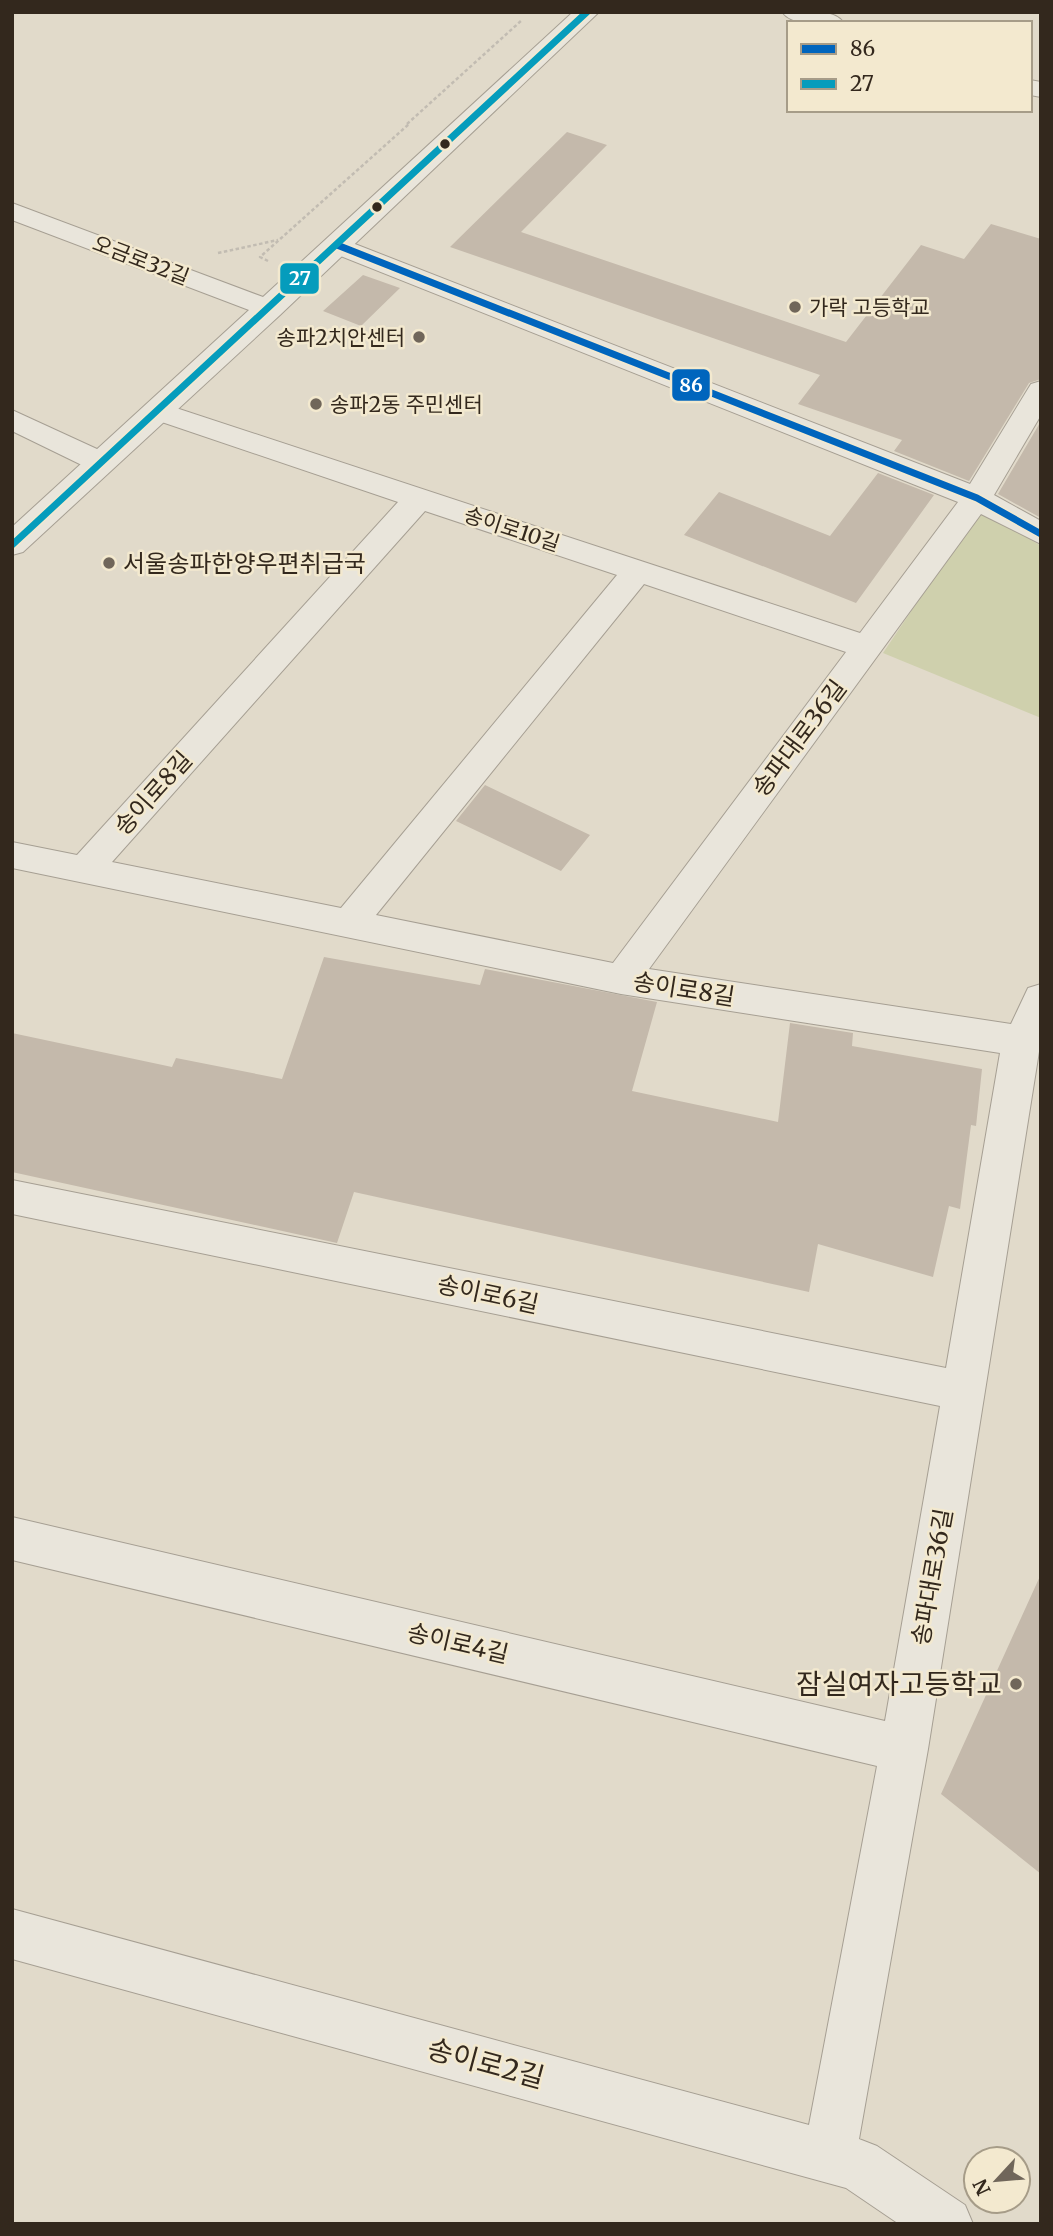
<svg xmlns="http://www.w3.org/2000/svg" width="1053" height="2236" viewBox="0 0 1053 2236" font-family="Merriweather,'Noto Sans KR',serif">
	<rect width="100%" height="100%" fill="#e1daca"/>
	<path fill="#cfd0ad" d="M980,509L1041,546V718L883,653Z"/>
	<path fill="#c4b9ab" d="M567,132L607,145L521,232L846,342L921,245L964,259L991,224L1041,239V379L1029,383L969,481L894,451L902,440L798,404L820,375L450,247Z
		M363,275L400,288L361,326L323,311Z
		M1041,421V518L998,494Z
		M878,473L934,495L856,603L684,535L719,492L830,536Z
		M485,785L590,835L561,871L456,821Z
		M324,957L480,985L485,969L657,1002L632,1091L778,1122L790,1023L853,1033L852,1046L982,1069L976,1126L971,1125L960,1209L949,1206L933,1277L818,1244L809,1292L354,1192L337,1243L12,1172V1033L172,1067L176,1058L282,1079Z
		M1041,1574V1874L941,1794Z"/>
	<g fill="none" stroke-linecap="round" stroke-linejoin="round">
		<g stroke="#a69f93" stroke-width="2">
			<path id="minor" d="M782,12C800,12 833,7 844,23C826,23 794,28 782,12Z
				M1030,80L1041,82V97L1030,95Z
				M337,237L970,484L1031,384L1041,381V415L994,495L1041,521V544L981,514L649,969L1011,1024L1028,988L1041,984V1039L928,1749L859,2139L877,2146L965,2205L973,2224H899L846,2188L12,1959V1909L809,2125L877,1766L12,1560V1517L885,1721L940,1406L12,1214V1180L946,1368L1000,1053L621,994L12,868V842L77,855L398,502L147,417L143,411L147,405L157,402L167,405L860,633L958,502L328,251L324,245L328,239ZM425,511L617,575L341,908L112,862ZM644,584L846,652L613,963L376,915Z
				M12,410L110,455L115,462L110,469L100,472L90,469L12,431Z"/>
		</g>
		<g stroke="#a69f93" stroke-width="2">
			<path id="tertiary" d="M573,12H599L280,315L23,552L12,555V527L249,310L12,220V203L263,297Z"/>
		</g>
		<path stroke="#c2bcb2" stroke-width="2.5" stroke-dasharray="3.5 2.5" stroke-linecap="butt" d="M407,124L522,20
			M218,253L278,240
			M268,261L260,257L409,124"/>
		<use href="#minor" fill="#e9e5db" fill-rule="evenodd"/>
		<use href="#tertiary" fill="#e9e5db" fill-rule="evenodd"/>
		<g stroke="#f3e9cf" stroke-width="10">
			<path id="bus-1" d="M337,245L977,498L1041,534"/>
		</g>
		<g stroke="#f3e9cf" stroke-width="10">
			<path id="bus-2" d="M12,545L587,12"/>
		</g>
		<use href="#bus-1" stroke="#0065bd" stroke-width="7"/>
		<use href="#bus-2" stroke="#059cbc" stroke-width="7"/>
	</g>
	<g fill="#33281d" stroke="#f3e9cf" stroke-width="2.5">
		<circle cx="445" cy="144" r="6"/>
		<circle cx="377" cy="207" r="6"/>
	</g>
	<g fill="#70665a" stroke="#f3e9cf" stroke-width="2.5">
		<circle cx="795" cy="307" r="7"/>
		<circle cx="419" cy="337" r="7"/>
		<circle cx="316" cy="404" r="7"/>
		<circle cx="109" cy="563" r="7"/>
		<circle cx="1016" cy="1684" r="7"/>
	</g>
	<g text-anchor="middle" dominant-baseline="central" stroke-width="5" stroke-linejoin="round" paint-order="stroke">
		<g font-size="21" fill="#33281d" stroke="#f3e9cf">
			<text transform="translate(141 260) rotate(21)">오금로32길</text>
			<text transform="translate(512 529) rotate(18)">송이로10길</text>
		</g>
		<g font-size="21" fill="#33281d" stroke="#f3e9cf" text-anchor="start">
			<text x="809" y="307">가락 고등학교</text>
			<text x="405" y="337" text-anchor="end">송파2치안센터</text>
			<text x="330" y="404">송파2동 주민센터</text>
		</g>
		<g font-size="24" fill="#33281d" stroke="#f3e9cf" text-anchor="start">
			<text x="123" y="563">서울송파한양우편취급국</text>
		</g>
		<g font-size="24" fill="#33281d" stroke="#f3e9cf">
			<text transform="translate(799 738) rotate(-53)">송파대로36길</text>
			<text transform="translate(153 793) rotate(-48)">송이로8길</text>
			<text transform="translate(684 989) rotate(9)">송이로8길</text>
			<text transform="translate(488 1294) rotate(12)">송이로6길</text>
			<text transform="translate(932 1577) rotate(-80)">송파대로36길</text>
			<text transform="translate(458 1643) rotate(13)">송이로4길</text>
		</g>
		<g font-size="28" fill="#33281d" stroke="#f3e9cf" text-anchor="end">
			<text x="1002" y="1684">잠실여자고등학교</text>
		</g>
		<g font-size="28" fill="#33281d" stroke="#f3e9cf">
			<text transform="translate(486 2063) rotate(15)">송이로2길</text>
		</g>
	</g>
	<g stroke="#f3e9cf" stroke-width="2.5">
		<rect x="279" y="262" width="41" height="33" rx="7" fill="#059cbc"/>
		<rect x="671" y="368" width="40" height="34" rx="7" fill="#0065bd"/>
	</g>
	<g font-size="19" text-anchor="middle" font-weight="bold" fill="#fff">
		<text x="300" y="285">27</text>
		<text x="691" y="392">86</text>
	</g>
	<rect width="1053" height="2236" fill="none" stroke="#33281d" stroke-width="28"/>
	<rect x="787" y="21" width="245" height="91" fill="#f3e9cf" stroke="#a69c88" stroke-width="2"/>
	<rect x="801" y="44" width="35" height="10" fill="#0065bd" stroke="#a69c88" stroke-width="2"/>
	<text x="850" y="56" font-size="21" fill="#33281d">86</text>
	<rect x="801" y="79" width="35" height="10" fill="#059cbc" stroke="#a69c88" stroke-width="2"/>
	<text x="850" y="91" font-size="21" fill="#33281d">27</text>
	<g transform="translate(997 2180) rotate(244)"><circle r="33" fill="#f3e9cf" stroke="#a69c88" stroke-width="2"/>
	<path d="M0-5L12 26L0 18L-12 26Z" fill="#70665a"/>
	<text y="-10" font-size="19" font-weight="bold" text-anchor="middle" fill="#33281d">N</text>
	</g>
</svg>
